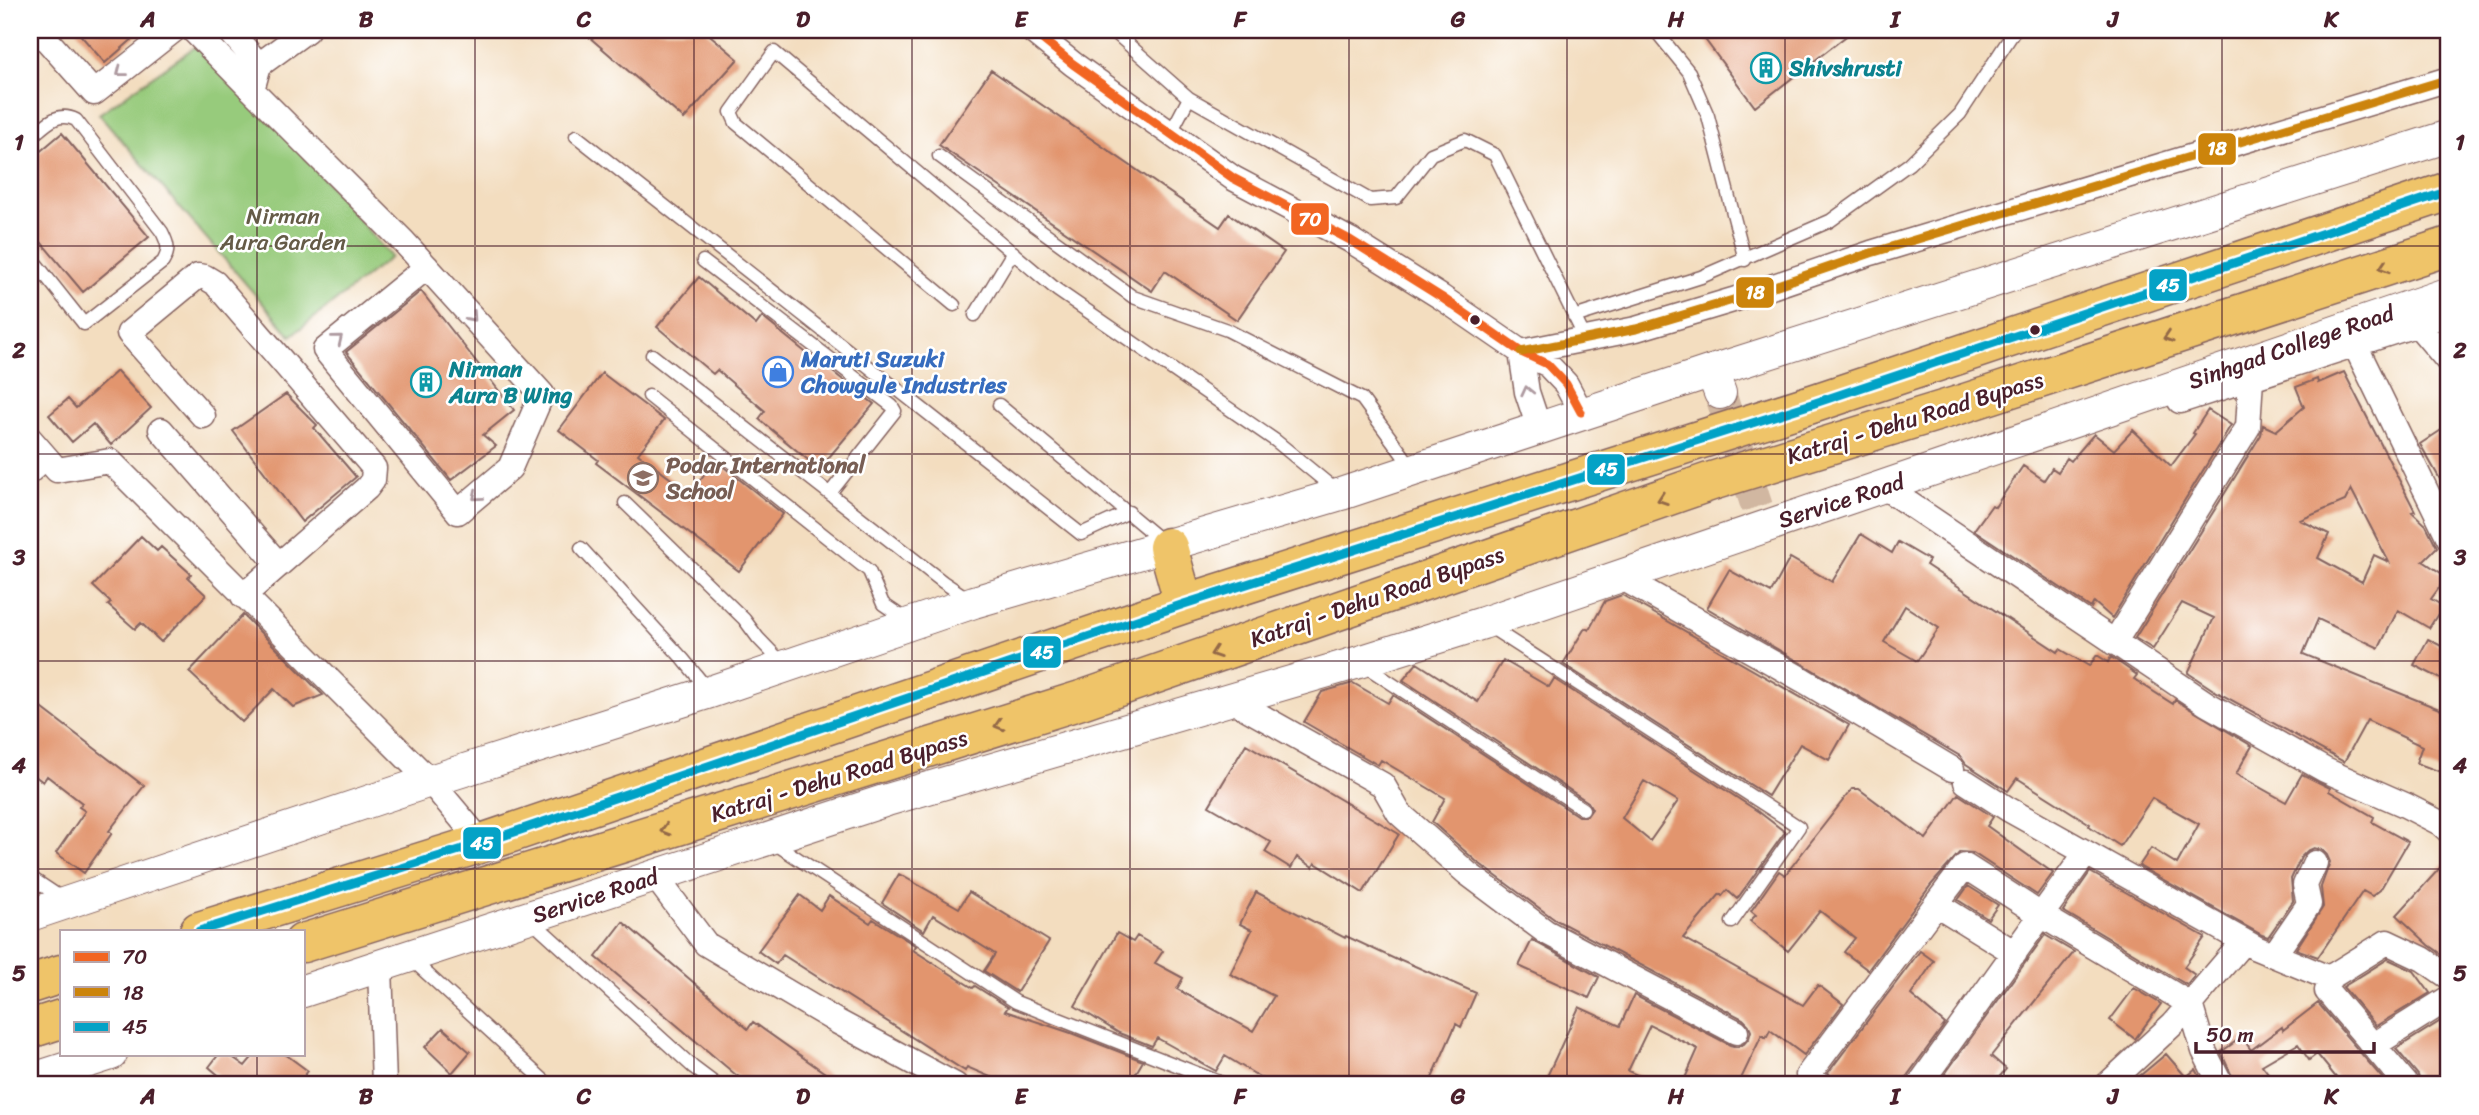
<svg xmlns="http://www.w3.org/2000/svg" width="2479" height="1115" viewBox="0 0 2479 1115" font-family="Sriracha,sans-serif">
	<rect width="100%" height="100%" fill="#fff"/>
	<filter id="ink" filterUnits="userSpaceOnUse"><feTurbulence type="fractalNoise" baseFrequency=".0143" numOctaves="2"/><feDisplacementMap in="SourceGraphic" scale="14" xChannelSelector="R" yChannelSelector="G"/><feConvolveMatrix kernelMatrix="1 2 1 2 8 2 1 2 1" color-interpolation-filters="sRGB"/></filter>
	<filter id="wash" filterUnits="userSpaceOnUse"><feTurbulence type="fractalNoise" baseFrequency=".00686" numOctaves="4" result="noise"/><feDisplacementMap in="SourceGraphic" scale="28" xChannelSelector="R" yChannelSelector="G"/><feGaussianBlur stdDeviation="1.57" result="paint"/><feColorMatrix in="noise" values="0 0 0 0 0 0 0 0 0 0 0 0 0 0 0 0 0 1.4 0 .05"/><feComposite in="paint" operator="in"/></filter>
	<g filter="url(#wash)">
		<rect width="100%" height="100%" fill="#f3ddbf"/>
		<path fill="#97cb7c" stroke="#707554" stroke-width="2" d="M196,46L298,149L391,257L291,336L99,114Z"/>
		<g id="blocks">
			<path fill="#e2956e" fill-rule="evenodd" d="M76,30H143L105,63Z
				M581,30H704L738,59L684,119Z
				M1698,30H1854L1755,107Z
				M991,70L1220,227L1229,214L1284,252L1237,320L1165,271L1152,291L939,145Z
				M62,133L149,237L83,292L30,229V160Z
				M699,277L756,325L762,317L810,356L811,355L874,404L819,469L759,419L765,411L717,370L713,374L657,327Z
				M421,291L514,410L483,435L496,446L451,480L346,352Z
				M117,371L151,408L111,445L93,424L72,442L49,415L68,399L76,408Z
				M2344,372L2415,511L2412,512L2426,525L2437,547L2423,561L2447,577L2431,599L2443,606L2429,628L2398,610L2379,648L2318,619L2303,654L2449,713V775L2416,763L2422,746L2367,720L2344,762L2215,691L2188,673L2214,618L2182,603L2153,649L2135,638L2261,435L2263,425L2276,431L2304,407L2296,387L2317,379L2318,383ZM2351,489L2389,562L2374,555L2362,582L2318,558L2329,534L2300,520L2345,501Z
				M602,373L664,420L638,454L690,493L715,460L783,514L739,571L596,463L598,460L559,430Z
				M286,394L317,425L314,428L356,477L302,522L233,431Z
				M2208,410L2231,425L2112,618L2094,602L2091,608L1974,530L1992,505L1995,507L2023,466L2044,480L2052,468L2058,472L2067,458L2071,461L2094,434L2114,450L2133,430L2171,466L2195,434L2193,433Z
				M2449,425V495L2420,444Z
				M1861,534L1892,553L1898,542L1929,560L1926,565L2058,652L2060,649L2089,666L2097,655L2108,662L2111,657L2137,675L2134,679L2173,704L2175,700L2252,746L2236,774L2286,802L2302,774L2330,788L2329,791L2374,817L2372,822L2408,842L2380,890L2372,896L2363,891L2318,957L2296,949L2323,907L2321,887L2330,862L2327,855L2322,850L2314,848L2307,851L2301,857L2291,879L2293,901L2268,937L2262,935L2139,866L2151,848L2177,864L2199,824L2152,798L2120,846L2089,826L2090,824L2017,778L2008,791L1966,764L1960,756L1707,608L1729,570L1771,593L1790,558L1832,582ZM1905,606L1939,628L1917,661L1884,642Z
				M141,536L157,551L161,547L191,574L188,578L206,595L161,642L141,623L135,629L108,605L111,603L93,586Z
				M1622,595L1849,725L1829,760L1800,744L1768,796L1563,664L1585,628L1589,630L1605,601Z
				M243,615L323,695L293,707L274,689L242,722L189,672Z
				M2428,639L2449,650V683L2414,665Z
				M1503,660L1549,687L1554,679L1759,812L1785,832L1737,899L1727,890L1722,896L1720,894L1683,938L1803,1005L1818,985L1843,1004L1804,1055L1770,1030L1766,1038L1762,1035L1738,1085H1682L1698,1049L1650,1025L1628,1071L1659,1085H1543L1579,1007L1620,1026L1634,995L1730,1045L1737,1047L1744,1044L1749,1038L1751,1031L1748,1024L1743,1019L1554,919L1476,861L1432,822L1445,798L1381,760L1378,765L1304,722L1322,692L1353,683L1388,703L1393,695L1578,816H1587L1592,809L1588,802L1403,680L1417,663L1478,702ZM1644,781L1678,801L1650,841L1622,818Z
				M30,699L144,786L109,831L112,833L84,873L56,853L85,811L79,807L82,803L47,776L43,782L30,772Z
				M1246,744L1399,834L1363,893L1315,863L1313,867L1297,857L1291,868L1265,852L1271,842L1209,806Z
				M1852,789H1859L1926,839L1958,794L1993,817L1987,826L2053,873L2037,895L1973,853L1960,852L1931,885L1868,970L1844,952L1855,938L1820,911L1788,951L1750,921L1756,915L1751,911L1779,871L1785,875Z
				M2449,858V959L2429,945L2397,915Z
				M2090,872L2205,937L2184,967L2195,975L2187,985L2063,911Z
				M899,874L959,908L969,892L1049,941L1017,992L984,971L995,954L933,915L924,931L882,903Z
				M1968,886L1998,905L1988,919L1958,900Z
				M1256,892L1345,938L1346,936L1399,961V959L1476,993L1461,1027L1456,1024L1429,1085H1273L1225,1056L1216,1071L1157,1038L1152,1046L1119,1033L1075,1006L1117,933L1133,942L1137,936L1163,951L1155,963L1183,978L1177,989L1253,1031L1274,996L1230,974L1252,930L1240,924Z
				M800,895L820,910L829,896L870,923L873,919L916,946L913,950L973,988L975,986L1008,1007L1005,1011L1071,1033L1143,1061L1129,1085H1009L967,1067L965,1071L783,955L776,964L758,951Z
				M623,922L748,1029L753,1022L842,1085H752L736,1075L596,957Z
				M2045,935L2074,952L1991,1056L2006,1069L1993,1085H1937Z
				M1532,940L1599,977L1589,998L1519,966Z
				M1920,951L1934,961L1911,995L1945,1024L1907,1076L1904,1085H1835L1834,1079L1828,1073Z
				M2388,959L2414,971L2430,993L2376,1026L2343,987Z
				M2134,988L2161,1004L2135,1039L2110,1020Z
				M2318,1003L2388,1085H2342L2317,1054L2309,1060L2298,1044L2262,1065L2277,1085H2236L2221,1052L2242,1037L2251,1050L2282,1027L2283,1030Z
				M2447,1017L2449,1019V1071L2430,1085H2421L2418,1075L2396,1049Z
				M443,1028L470,1052L452,1073L425,1047Z
				M219,1054H228L245,1066L255,1054H285L308,1071L297,1085H230L209,1067Z
				M2166,1054L2186,1077L2196,1069L2204,1085H2129Z"/>
		</g>
	</g>
	<g filter="url(#ink)">
		<use href="#blocks" fill-opacity="0" stroke="#85625f" stroke-width="2"/>
		<g fill="none" stroke-linecap="round" stroke-linejoin="round">
			<path stroke="#d1b7a1" stroke-width="32" stroke-dasharray="32 16" stroke-linecap="butt" d="M1720,393L1757,507"/>
			<g stroke="#85625f" stroke-width="15">
				<path id="service" d="M1112,30L1189,98L1170,134
					M1655,30L1689,72L1708,116L1745,260
					M1189,98L1370,200L1396,198L1431,154L1465,140L1495,155L1586,340
					M576,136L1081,534L1129,512
					M30,138C45,126 56,110 76,120L162,232C168,244 170,250 163,262L84,324L30,256
					M939,156L1133,297L1227,330L1362,399L1413,469
					M703,261L892,406L895,411L830,493
					M954,305L736,123L731,112L774,52L1057,290L1276,441L1338,492
					M975,315L1013,252
					M1574,317L1701,277L1830,221L1909,164L1960,114L2015,30
					M652,355L943,582L970,600
					M649,396L869,571L883,604L908,621
					M999,405L1165,544
					M30,479L50,461
					M625,503L744,619L758,638L784,665
					M581,548L683,659L709,691
					M1487,625L1799,827L1732,922
					M1362,664L1583,809
					M771,841L1016,1002L1227,1085
					M30,877L63,899
					M529,918L693,1067L717,1085
					M411,959L549,1085"/>
			</g>
			<g stroke="#85625f" stroke-width="27">
				<path id="minor" d="M38,30L94,93L174,30
					M193,30L252,90
					M229,30L259,65
					M1031,30L1073,64L1233,178L1350,240L1441,297L1521,352L1547,364L1566,384L1582,414
					M259,65L252,90L404,242L542,394L510,468L458,512L325,350L427,267
					M259,65L307,30
					M2418,325L2449,362
					M2355,345L2449,538
					M1521,352L1636,329L1733,300L1871,253L2449,79
					M1521,352L1527,392L1539,428
					M2180,401L2449,314
					M203,416L129,333L198,276L205,277L215,283L374,468L373,480L367,488L243,596
					M161,430L279,565
					M30,439L57,470L110,461L430,781L482,843
					M1884,487L2207,704L2325,770L2405,805L2440,823L2449,831
					M1619,576L1803,680L1952,769
					M2114,643L2248,427L2251,378
					M1230,699L1383,785L1399,813L1467,873L1546,932L1736,1032
					M1966,782L2008,809L2256,948L2329,978L2387,942L2423,959L2449,977
					M655,876L706,944L838,1022L955,1085
					M1936,904L1965,866L2041,915L2190,1004L2204,1051L2221,1085
					M2274,955L2309,904L2305,885L2315,863
					M380,966L384,1085
					M2327,991L2407,1085
					M2374,1045L2449,998
					M1820,1085L1808,1075L1936,904L2015,953
					M1919,1085L2086,853
					M2107,1085L2173,1024L2244,941"/>
			</g>
			<g stroke="#85625f" stroke-width="34">
				<path id="tertiary" d="M1712,371L2449,136
					M30,915L430,781L710,692L974,602L1341,494L1712,371L1720,393
					M303,991L887,800L1359,662L1483,623L2449,293
					M30,1080L111,1054"/>
			</g>
			<g stroke="#85625f" stroke-width="41">
				<path id="trunk" d="M1168,547L1184,604
					M199,931L482,843L1184,604L1815,403L2449,191
					M303,943L1081,700L1712,481L1959,405L2449,246
					M30,984L61,974
					M30,1029L61,1019"/>
			</g>
			<use href="#service" stroke="#fff" stroke-width="12"/>
			<use href="#minor" stroke="#fff" stroke-width="24"/>
			<use href="#tertiary" stroke="#fff" stroke-width="32"/>
			<use href="#trunk" stroke="#efc469" stroke-width="38"/>
			<g stroke="#fff" stroke-width="14">
				<path id="bus-1" d="M1031,30L1073,64L1233,178L1350,240L1441,297L1521,352L1547,364L1566,384L1581,412"/>
			</g>
			<g stroke="#fff" stroke-width="14">
				<path id="bus-2" d="M1521,352L1636,329L1733,300L1871,253L2449,79"/>
			</g>
			<g stroke="#fff" stroke-width="14">
				<path id="bus-3" d="M199,931L482,843L1184,604L1815,403L2449,191"/>
			</g>
			<use href="#bus-1" stroke="#f26522" stroke-width="9"/>
			<use href="#bus-2" stroke="#cc840b" stroke-width="9"/>
			<use href="#bus-3" stroke="#04a2c6" stroke-width="9"/>
		</g>
		<defs><path id="oneway-chevron" d="M-2-3.5L2.5 0L-2 3.5" fill="none" stroke-width="1.6" stroke-linecap="round" stroke-linejoin="round" transform="scale(1.75)"/></defs>
		<g stroke="#ae9aa0">
			<use href="#oneway-chevron" transform="translate(121 72) rotate(142)"/>
			<use href="#oneway-chevron" transform="translate(472 317) rotate(48)"/>
			<use href="#oneway-chevron" transform="translate(338 339) rotate(-39)"/>
			<use href="#oneway-chevron" transform="translate(1527 391) rotate(-103)"/>
			<use href="#oneway-chevron" transform="translate(477 496) rotate(140)"/>
		</g>
		<g stroke="#946947">
			<use href="#oneway-chevron" transform="translate(2384 267) rotate(162)"/>
			<use href="#oneway-chevron" transform="translate(2168 337) rotate(162)"/>
			<use href="#oneway-chevron" transform="translate(1662 499) rotate(161)"/>
			<use href="#oneway-chevron" transform="translate(1215 653) rotate(161)"/>
			<use href="#oneway-chevron" transform="translate(999 725) rotate(163)"/>
			<use href="#oneway-chevron" transform="translate(665 830) rotate(163)"/>
		</g>
	</g>
	<path fill="none" stroke="#4a1f2b" stroke-width="2" stroke-opacity="0.55" d="M257,30V931M475,30V1085M694,30V1085M912,30V1085M1130,30V1085M1349,30V1085M1567,30V1085M1785,30V1085M2004,30V1085M2222,30V1085M30,246H2449M30,454H2449M30,661H2449M30,869H2449M257,1054V1085"/>
	<defs>
		<g id="building-ring" transform="scale(1.575)"><circle r="9.5" fill="#fff" stroke="#0f9aa8" stroke-width="1.5"/><path d="M-4-6H4V6H1V3H-1V6H-4ZM-2.5-4.3h1.7v1.8h-1.7ZM.8-4.3h1.7v1.8H.8ZM-2.5-1h1.7V.8h-1.7ZM.8-1h1.7V.8H.8Z" fill="#0f9aa8"/></g>
		<g id="shop-ring" transform="scale(1.575)"><circle r="9.5" fill="#fff" stroke="#3f7fe0" stroke-width="1.5"/><path d="M-5-2.5h2.3a2.7 3.5 0 0 1 5.4 0H5L5.5 6h-11ZM-1.5-2.5h3a1.5 2.3 0 0 0-3 0Z" fill="#3f7fe0"/></g>
		<g id="school-ring" transform="scale(1.575)"><circle r="9.5" fill="#fff" stroke="#8d6e63" stroke-width="1.5"/><path d="M0-5L7-2L0 1L-7-2ZM-4 1L0 2.5L4 1V4Q0 6-4 4Z" fill="#8d6e63"/></g>
	</defs>
	<g fill-rule="evenodd">
		<use href="#building-ring" x="1766" y="68"/>
		<use href="#shop-ring" x="778" y="372"/>
		<use href="#building-ring" x="426" y="382"/>
		<use href="#school-ring" x="643" y="478"/>
	</g>
	<g fill="#4a1f2b" stroke="#fff" stroke-width="2.5">
		<circle cx="1475" cy="320" r="6"/>
		<circle cx="2035" cy="330" r="6"/>
	</g>
	<g text-anchor="middle" dominant-baseline="central" stroke-width="5" stroke-linejoin="round" paint-order="stroke">
		<g font-size="23" font-weight="bold" fill="#0d838f" stroke="#fff" text-anchor="start">
			<text x="1789" y="68">Shivshrusti</text>
			<text x="449" y="369">Nirman<tspan x="449" dy="26">Aura B Wing</tspan></text>
		</g>
		<g font-size="23" fill="#655b47" stroke="#fff">
			<text x="283" y="216">Nirman<tspan x="283" dy="26">Aura Garden</tspan></text>
		</g>
		<g font-size="23" fill="#4a1f2b" stroke="#fff">
			<text transform="translate(2291 347) rotate(-19)">Sinhgad College Road</text>
			<text transform="translate(1915 418) rotate(-17)">Katraj - Dehu Road Bypass</text>
			<text transform="translate(1841 501) rotate(-18)">Service Road</text>
			<text transform="translate(1377 597) rotate(-19)">Katraj - Dehu Road Bypass</text>
			<text transform="translate(839 776) rotate(-17)">Katraj - Dehu Road Bypass</text>
			<text transform="translate(595 896) rotate(-18)">Service Road</text>
		</g>
		<g font-size="23" font-weight="bold" fill="#366cbe" stroke="#fff" text-anchor="start">
			<text x="801" y="359">Maruti Suzuki<tspan x="801" dy="26">Chowgule Industries</tspan></text>
		</g>
		<g font-size="23" font-weight="bold" fill="#785e54" stroke="#fff" text-anchor="start">
			<text x="666" y="465">Podar International<tspan x="666" dy="26">School</tspan></text>
		</g>
	</g>
	<g stroke="#fff" stroke-width="2.5">
		<rect x="2197" y="132" width="40" height="34" rx="7" fill="#cc840b"/>
		<rect x="1290" y="202" width="40" height="34" rx="7" fill="#f26522"/>
		<rect x="2148" y="268" width="40" height="34" rx="7" fill="#04a2c6"/>
		<rect x="1735" y="276" width="40" height="33" rx="7" fill="#cc840b"/>
		<rect x="1586" y="453" width="40" height="33" rx="7" fill="#04a2c6"/>
		<rect x="1022" y="635" width="40" height="34" rx="7" fill="#04a2c6"/>
		<rect x="462" y="826" width="40" height="34" rx="7" fill="#04a2c6"/>
	</g>
	<g font-size="19" text-anchor="middle" font-weight="bold" fill="#fff">
		<text x="2217" y="155">18</text>
		<text x="1310" y="226">70</text>
		<text x="2168" y="292">45</text>
		<text x="1755" y="299">18</text>
		<text x="1606" y="476">45</text>
		<text x="1042" y="659">45</text>
		<text x="482" y="850">45</text>
	</g>
	<rect width="2479" height="1115" fill="none" stroke="#fff" stroke-width="77"/>
	<rect x="60" y="930" width="245" height="126" fill="#ffffff" stroke="#b7a5aa" stroke-width="2"/>
	<rect x="74" y="952" width="35" height="10" fill="#f26522" stroke="#b7a5aa" stroke-width="2"/>
	<text x="122" y="964" font-size="21" fill="#4a1f2b">70</text>
	<rect x="74" y="987" width="35" height="10" fill="#cc840b" stroke="#b7a5aa" stroke-width="2"/>
	<text x="122" y="1000" font-size="21" fill="#4a1f2b">18</text>
	<rect x="74" y="1022" width="35" height="10" fill="#04a2c6" stroke="#b7a5aa" stroke-width="2"/>
	<text x="122" y="1034" font-size="21" fill="#4a1f2b">45</text>
	<path d="M2196 1042v10h178v-10" fill="none" stroke="#4a1f2b" stroke-width="3.5"/>
	<text x="2206" y="1042" font-size="21" fill="#4a1f2b" stroke="#ffffff" stroke-width="5" paint-order="stroke">50 m</text>
	<rect x="38" y="38" width="2402" height="1038" fill="none" stroke="#4a1f2b" stroke-width="2.5"/>
	<g font-size="23" text-anchor="middle" font-weight="bold" fill="#4a1f2b">
		<text x="148" y="27">A</text>
		<text x="366" y="27">B</text>
		<text x="584" y="27">C</text>
		<text x="803" y="27">D</text>
		<text x="1021" y="27">E</text>
		<text x="1240" y="27">F</text>
		<text x="1458" y="27">G</text>
		<text x="1676" y="27">H</text>
		<text x="1895" y="27">I</text>
		<text x="2113" y="27">J</text>
		<text x="2331" y="27">K</text>
		<text x="19" y="150">1</text>
		<text x="2460" y="150">1</text>
		<text x="19" y="358">2</text>
		<text x="2460" y="358">2</text>
		<text x="19" y="565">3</text>
		<text x="2460" y="565">3</text>
		<text x="19" y="773">4</text>
		<text x="2460" y="773">4</text>
		<text x="19" y="981">5</text>
		<text x="2460" y="981">5</text>
		<text x="148" y="1104">A</text>
		<text x="366" y="1104">B</text>
		<text x="584" y="1104">C</text>
		<text x="803" y="1104">D</text>
		<text x="1021" y="1104">E</text>
		<text x="1240" y="1104">F</text>
		<text x="1458" y="1104">G</text>
		<text x="1676" y="1104">H</text>
		<text x="1895" y="1104">I</text>
		<text x="2113" y="1104">J</text>
		<text x="2331" y="1104">K</text>
	</g>
</svg>
